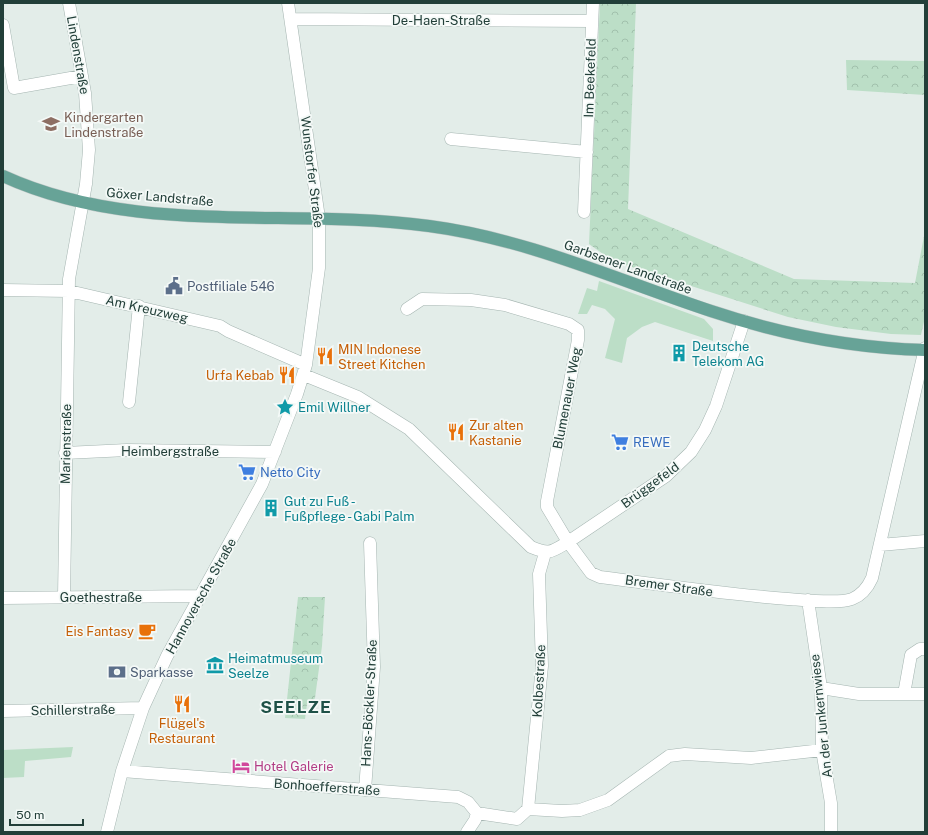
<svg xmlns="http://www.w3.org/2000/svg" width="928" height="835" viewBox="0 0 928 835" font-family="'Public Sans',sans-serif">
	<defs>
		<pattern id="forest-crowns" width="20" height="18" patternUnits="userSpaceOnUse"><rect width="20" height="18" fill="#bcdec7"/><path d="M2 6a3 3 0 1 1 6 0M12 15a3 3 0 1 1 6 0" fill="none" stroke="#a1c0ac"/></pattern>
	</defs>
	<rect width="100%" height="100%" fill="#e3ede9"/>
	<path fill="#bcdec7" d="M599,281L704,319L713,329V341L655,322L642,327L627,338L622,363L605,358L615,319L605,309L592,305L587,314H578L587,288L597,291Z
		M73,747L71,757L25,761L24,777L3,778V750Z"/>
	<path fill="url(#forest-crowns)" d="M600,3H636L628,209L794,279L915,283L925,231V317L921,335L891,334L836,327L788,317L613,261L589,244Z
		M846,60L925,61V95L847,90Z
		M298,597H325L322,646L315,698L311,704H307L305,719L285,718Z"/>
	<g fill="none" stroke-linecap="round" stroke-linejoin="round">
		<g stroke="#a5b5b1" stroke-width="13">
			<path id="minor" d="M291,19L592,21
				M3,25L14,88L82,76
				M451,139L587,152
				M584,212L593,3
				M3,290L69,291L220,326L228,331L306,365
				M407,309L422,299L471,300L505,305L569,324L578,330V340L547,501V507L568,542L666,476L691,452L705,430L716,406L744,321
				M304,375L358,397L409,429L531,547C550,555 551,552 568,542L591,573L600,577C662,585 725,594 788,599C803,600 839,604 852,599C862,595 868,587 872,578L925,348
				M129,402L139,306
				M65,453L127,450L275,452
				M880,545L925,541
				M64,597L69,279L86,184L89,150L85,93L69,3
				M3,598L199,596
				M808,600L821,688L822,750L831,803V832
				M821,688L859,694H925
				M904,694L911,655L920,649H925
				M3,711L143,708
				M122,771L458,797L468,802L477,813
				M365,790L374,667L370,543
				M528,809L542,666L539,574L545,553
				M477,813L517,819L528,809L562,811L580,810L608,800L669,756L685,754L751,758L822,750
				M107,832L122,771L143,708L167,656L262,484L297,394L306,365L319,268V218L288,3
				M467,832L475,820L477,813"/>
		</g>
		<g stroke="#c1c9c8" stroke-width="13">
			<path id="major" d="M3,176C136,237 288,207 429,226C528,239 617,280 711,311C780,334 853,348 925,350"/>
		</g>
		<use href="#minor" stroke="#fff" stroke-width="12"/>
		<use href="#major" stroke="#67a397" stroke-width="12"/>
	</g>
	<defs>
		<g id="school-bare" transform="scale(1.38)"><path d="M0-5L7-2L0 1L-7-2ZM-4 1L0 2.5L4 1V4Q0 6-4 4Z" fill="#8d6e63" stroke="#f4f9f7" stroke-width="2.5" paint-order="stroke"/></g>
		<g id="civic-bare" transform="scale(1.38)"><path d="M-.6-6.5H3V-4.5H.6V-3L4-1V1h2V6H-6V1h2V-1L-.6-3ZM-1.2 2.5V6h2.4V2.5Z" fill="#5c6f8a" stroke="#f4f9f7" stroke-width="2.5" paint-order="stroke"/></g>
		<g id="building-bare" transform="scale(1.38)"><path d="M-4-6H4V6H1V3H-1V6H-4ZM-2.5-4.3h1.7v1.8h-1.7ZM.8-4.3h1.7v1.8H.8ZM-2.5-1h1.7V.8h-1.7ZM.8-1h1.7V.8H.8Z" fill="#0f9aa8" stroke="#f4f9f7" stroke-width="2.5" paint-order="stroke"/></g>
		<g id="restaurant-bare" transform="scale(1.38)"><path d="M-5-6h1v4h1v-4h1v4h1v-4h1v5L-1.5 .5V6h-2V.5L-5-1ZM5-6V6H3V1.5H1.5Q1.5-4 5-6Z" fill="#e8710a" stroke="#f4f9f7" stroke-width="2.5" paint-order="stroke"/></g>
		<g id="sight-bare" transform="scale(1.38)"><path d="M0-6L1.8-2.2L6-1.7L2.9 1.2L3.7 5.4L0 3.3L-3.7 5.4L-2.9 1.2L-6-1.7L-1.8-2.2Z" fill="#0f9aa8" stroke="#f4f9f7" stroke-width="2.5" paint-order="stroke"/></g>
		<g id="supermarket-bare" transform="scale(1.38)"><path d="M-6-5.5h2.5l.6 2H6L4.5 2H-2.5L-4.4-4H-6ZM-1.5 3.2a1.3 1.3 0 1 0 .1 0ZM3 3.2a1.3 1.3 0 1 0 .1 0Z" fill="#3f7fe0" stroke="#f4f9f7" stroke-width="2.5" paint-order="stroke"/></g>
		<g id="cafe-bare" transform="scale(1.38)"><path d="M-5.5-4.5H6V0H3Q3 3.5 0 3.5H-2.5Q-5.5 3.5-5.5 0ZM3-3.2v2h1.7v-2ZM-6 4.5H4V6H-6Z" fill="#e8710a" stroke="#f4f9f7" stroke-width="2.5" paint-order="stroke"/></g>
		<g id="museum-bare" transform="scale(1.38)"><path d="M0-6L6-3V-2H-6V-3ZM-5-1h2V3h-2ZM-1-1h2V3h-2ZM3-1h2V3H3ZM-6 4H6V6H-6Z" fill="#0f9aa8" stroke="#f4f9f7" stroke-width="2.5" paint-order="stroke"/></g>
		<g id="bank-bare" transform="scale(1.38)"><path d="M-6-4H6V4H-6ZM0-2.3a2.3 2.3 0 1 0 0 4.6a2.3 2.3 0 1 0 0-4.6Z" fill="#5c6f8a" stroke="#f4f9f7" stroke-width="2.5" paint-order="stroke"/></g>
		<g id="hotel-bare" transform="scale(1.38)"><path d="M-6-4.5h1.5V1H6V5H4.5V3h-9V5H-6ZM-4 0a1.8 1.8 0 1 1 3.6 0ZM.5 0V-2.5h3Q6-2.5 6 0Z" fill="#d1479c" stroke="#f4f9f7" stroke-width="2.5" paint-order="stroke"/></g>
	</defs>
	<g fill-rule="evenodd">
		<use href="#school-bare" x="51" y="124"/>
		<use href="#civic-bare" x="174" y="286"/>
		<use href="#building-bare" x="679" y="353"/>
		<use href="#restaurant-bare" x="325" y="356"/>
		<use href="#restaurant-bare" x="287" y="375"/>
		<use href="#sight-bare" x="285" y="407"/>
		<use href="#restaurant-bare" x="456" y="432"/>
		<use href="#supermarket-bare" x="620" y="442"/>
		<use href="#supermarket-bare" x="247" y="472"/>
		<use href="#building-bare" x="271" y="508"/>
		<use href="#cafe-bare" x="147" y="631"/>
		<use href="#museum-bare" x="215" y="665"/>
		<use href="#bank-bare" x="117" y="672"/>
		<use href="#restaurant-bare" x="182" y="704"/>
		<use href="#hotel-bare" x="241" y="766"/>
	</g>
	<g text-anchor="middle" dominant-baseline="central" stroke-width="3.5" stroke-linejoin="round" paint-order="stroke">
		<g font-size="13" fill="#223f39" stroke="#f4f9f7">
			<text x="441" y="20">De-Haen-Straße</text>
			<text transform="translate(78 55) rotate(80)">Lindenstraße</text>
			<text transform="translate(590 78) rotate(-88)">Im Beekefeld</text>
			<text transform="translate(312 172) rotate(83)">Wunstorfer Straße</text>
			<text transform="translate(160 197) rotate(5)">Göxer Landstraße</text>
			<text transform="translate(628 267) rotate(20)">Garbsener Landstraße</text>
			<text transform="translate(147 309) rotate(13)">Am Kreuzweg</text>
			<text transform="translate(567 398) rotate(-79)">Blumenauer Weg</text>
			<text transform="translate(66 444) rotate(-89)">Marienstraße</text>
			<text x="170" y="451">Heimbergstraße</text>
			<text transform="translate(650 485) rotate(-36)">Brüggefeld</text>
			<text transform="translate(669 586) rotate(8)">Bremer Straße</text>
			<text transform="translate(201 596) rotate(-61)">Hannoversche Straße</text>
			<text x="101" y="597">Goethestraße</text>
			<text transform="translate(539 681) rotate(-87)">Kolbestraße</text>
			<text transform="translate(369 703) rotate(-87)">Hans-Böckler-Straße</text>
			<text transform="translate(73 710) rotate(-1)">Schillerstraße</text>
			<text transform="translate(821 716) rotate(-96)">An der Junkernwiese</text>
			<text transform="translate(327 787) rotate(4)">Bonhoefferstraße</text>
		</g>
		<g font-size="13" fill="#785e54" stroke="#f4f9f7" text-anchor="start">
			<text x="64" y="117">Kindergarten<tspan x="64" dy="15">Lindenstraße</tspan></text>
		</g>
		<g font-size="13" fill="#4e5e75" stroke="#f4f9f7" text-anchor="start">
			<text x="187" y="286">Postfiliale 546</text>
			<text x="130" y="672">Sparkasse</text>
		</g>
		<g font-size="13" fill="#0d838f" stroke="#f4f9f7" text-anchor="start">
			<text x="692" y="346">Deutsche<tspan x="692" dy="15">Telekom AG</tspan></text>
			<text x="298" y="407">Emil Willner</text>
			<text x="284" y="501">Gut zu Fuß -<tspan x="284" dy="15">Fußpflege - Gabi Palm</tspan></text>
			<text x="228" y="658">Heimatmuseum<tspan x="228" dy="15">Seelze</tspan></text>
		</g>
		<g font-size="13" fill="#c56008" stroke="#f4f9f7" text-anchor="start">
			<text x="338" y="349">MIN Indonese<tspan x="338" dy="15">Street Kitchen</tspan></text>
			<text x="274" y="375" text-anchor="end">Urfa Kebab</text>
			<text x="469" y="425">Zur alten<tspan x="469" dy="15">Kastanie</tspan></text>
			<text x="134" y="631" text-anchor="end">Eis Fantasy</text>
			<text x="182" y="723" text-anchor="middle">Flügel's<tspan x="182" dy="15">Restaurant</tspan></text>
		</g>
		<g font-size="13" fill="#366cbe" stroke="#f4f9f7" text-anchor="start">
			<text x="633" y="442">REWE</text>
			<text x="260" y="472">Netto City</text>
		</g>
		<g font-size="13" fill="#b23c85" stroke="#f4f9f7" text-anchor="start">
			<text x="254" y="766">Hotel Galerie</text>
		</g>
		<g font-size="17" font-weight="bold" letter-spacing="1" fill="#1e5147" stroke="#f4f9f7">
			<text x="296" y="707">SEELZE</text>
		</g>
	</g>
	<rect width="928" height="835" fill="none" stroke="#223f39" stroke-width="8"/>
	<path d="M10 819v6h73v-6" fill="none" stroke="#223f39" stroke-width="2"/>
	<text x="16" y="819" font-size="12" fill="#223f39" stroke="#f4f9f7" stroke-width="3" paint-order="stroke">50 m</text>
</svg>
